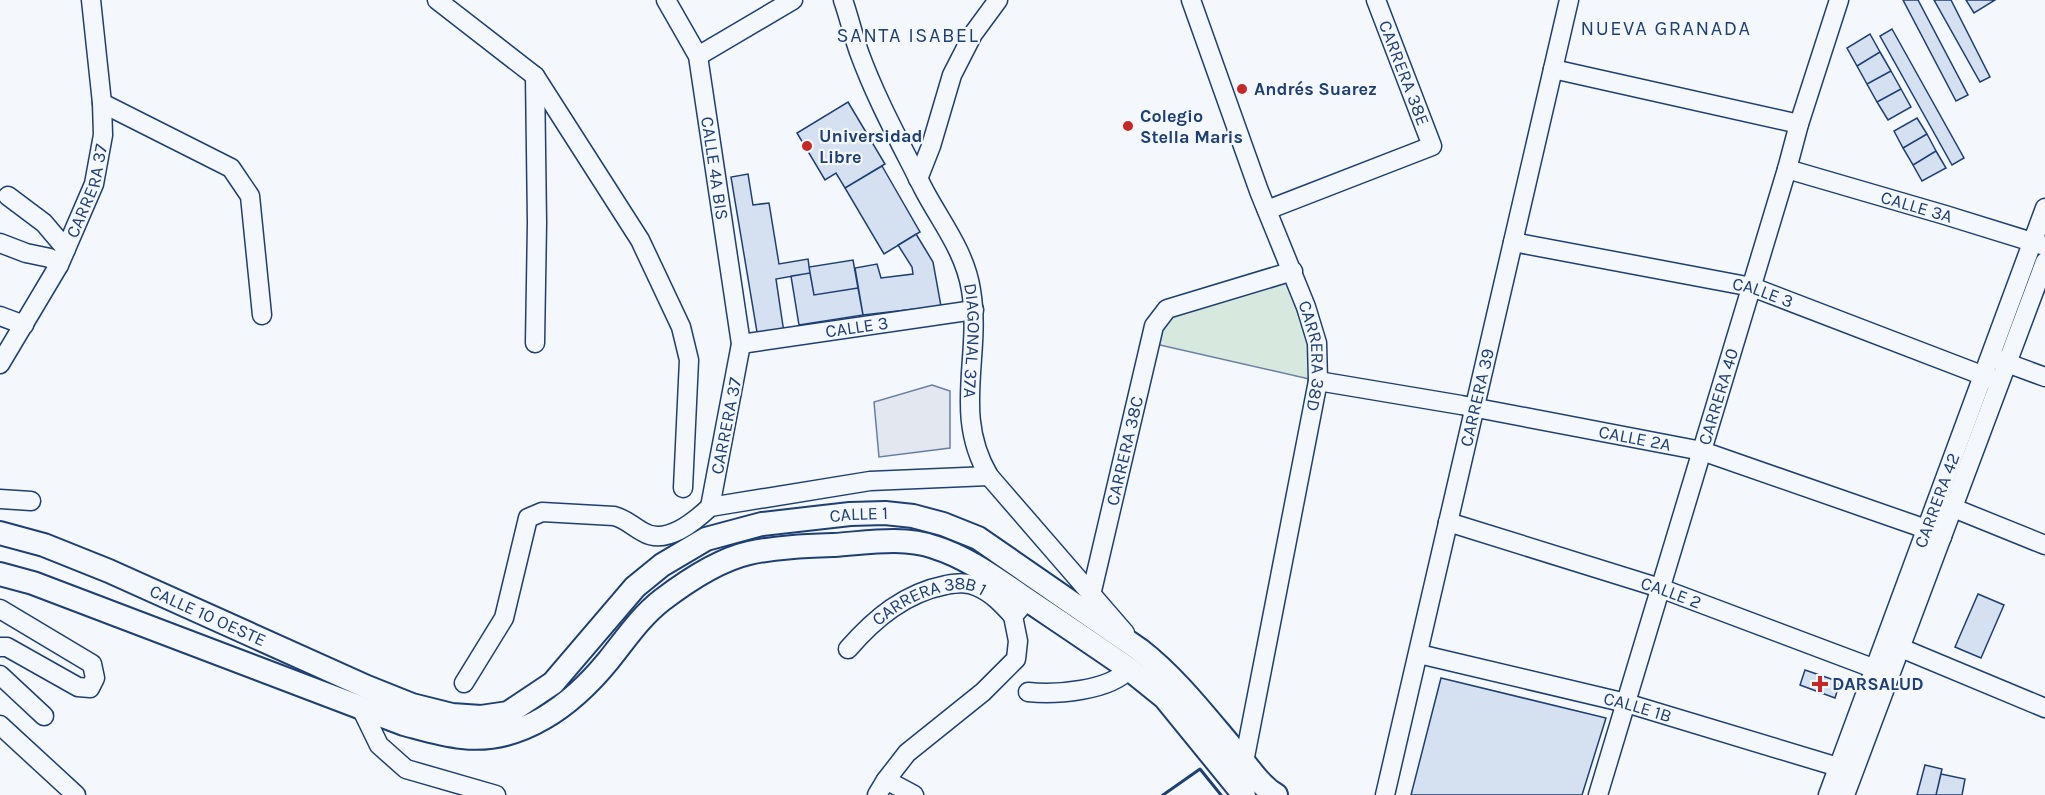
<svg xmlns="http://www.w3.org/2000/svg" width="2045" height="795" viewBox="0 0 2045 795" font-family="Karla,sans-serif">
	<rect width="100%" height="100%" fill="#f4f7fb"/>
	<path fill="#d7e8df" stroke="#687fa3" stroke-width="1.5" d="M1293,271L1318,381L1151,343L1167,309Z"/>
	<path fill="#e3e8f0" stroke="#687fa3" stroke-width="1.5" d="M932,385L950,391V448L879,457L874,402Z"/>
	<path fill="#d5e0f0" stroke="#1d3f73" stroke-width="1.5" d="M1903,0H1918L1968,95L1956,101Z
		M1934,0H1951L1990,77L1980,82Z
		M1966,0H1995L1974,13Z
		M1892,29L1964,158L1952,165L1880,36Z
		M1870,34L1880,52L1857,66L1847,48Z
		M1880,52L1891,71L1867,84L1857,66Z
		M1891,71L1901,89L1877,102L1867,84Z
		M1901,89L1911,107L1888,120L1877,102Z
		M848,102L885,164L845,188L836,173L825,180L797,133Z
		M1917,118L1927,134L1903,148L1894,131Z
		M1927,134L1936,151L1913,165L1903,148Z
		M1936,151L1946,168L1922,181L1913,165Z
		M882,166L920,232L884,254L845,188Z
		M748,174L753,205L769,203L779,264L808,259L810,273L776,279L784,333L758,338L731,177Z
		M916,234L933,262L941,306L863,315L855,268L877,264L881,278L913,274L912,267L898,245Z
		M853,260L858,288L814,295L809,267Z
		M810,273L814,295L858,288L863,315L799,325L791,276Z
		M1978,594L2004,605L1981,658L1955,647Z
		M1805,670L1840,682L1835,698L1800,685Z
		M1441,678L1606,718L1582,795H1411Z
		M1925,765L1942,769L1936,795H1917Z
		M1941,774L1965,779L1962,795H1936Z"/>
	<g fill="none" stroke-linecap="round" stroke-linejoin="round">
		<g stroke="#1d3f73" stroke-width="21">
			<g id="minor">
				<path d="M437,0L535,76L640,240L681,327L689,360L683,488"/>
				<path id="s1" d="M666,0L698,56L741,344L710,507"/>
				<path id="s2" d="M843,0C849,17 853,35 859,52C876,99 901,144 923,188C940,221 965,251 971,290C982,356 952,414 989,476L1125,633"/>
				<path id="s3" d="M1191,0L1259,191L1306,307L1317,343L1318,381L1244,762"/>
				<path d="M698,56L793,0"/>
				<path d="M1553,69L1799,124"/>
				<path d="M535,76L537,223L535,343"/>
				<path d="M102,103L231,168L250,196L262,315"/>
				<path id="s4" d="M1787,169L1945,215L2045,246"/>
				<path d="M918,179L931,146L952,75L973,34L998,0"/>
				<path d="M8,196L44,223L66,249"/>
				<path d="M1267,210L1432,146L1376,0"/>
				<path id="s5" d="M1513,242L1752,287L1992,379"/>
				<path d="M0,243L26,253L50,258L59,265"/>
				<path d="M0,316L24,325"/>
				<path id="s6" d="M741,344L974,310"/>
				<path d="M1996,359L2045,377"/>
				<path id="s7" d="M0,364L59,265L94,184L103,135L102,103L91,0"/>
				<path id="s8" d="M1318,381L1461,405L1702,451L1926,529L1942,537"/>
				<path d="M0,499L31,501"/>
				<path d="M1941,503L2045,545"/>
				<path id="s9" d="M1448,522L1660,588L1886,673"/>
				<path id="s10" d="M1091,595L1154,326L1167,309L1293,271"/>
				<path d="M0,609L92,664L95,678L90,688L78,687L7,647H0"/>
				<path d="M1889,643L2045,708"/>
				<path id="s11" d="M848,649C875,618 905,593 946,585C958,583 967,582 978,587C992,593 1003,605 1013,616"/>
				<path id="s12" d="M1419,654L1626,703L1848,770"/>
				<path d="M0,675L44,716"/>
				<path d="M464,683L504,618L528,518L542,512L614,516C626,519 632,526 643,532C666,546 694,522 710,507L870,481L989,476"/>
				<path d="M1028,692C1055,695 1110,691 1129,669"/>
				<path d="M361,708L379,745L406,769L496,795"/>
				<path d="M0,725L76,795"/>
				<path d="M886,780L914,795"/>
				<path d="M877,795L886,780L907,753L983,692L1016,659L1018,641L1013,616L1027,600"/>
				<path id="s13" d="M1385,795L1569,0"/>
				<path id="s14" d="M1598,795L1787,169L1799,124L1839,0"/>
				<path id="s15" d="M1828,795L2045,208"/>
				<path d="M1845,795L2045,262"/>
			</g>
		</g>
		<g stroke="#1d3f73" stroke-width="26">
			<g id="major">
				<path id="s16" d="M0,533L44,545L109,571L367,687L412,705L452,715L481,717L508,713L553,683L635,587L662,565L706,539L762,524L850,514L885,513L913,516L943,524L978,538L1140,650C1177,679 1205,716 1235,751C1248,766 1259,785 1276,795"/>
				<path d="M0,574L33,583L404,724C423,729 442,735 462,737C521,744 572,705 608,661C625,640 640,617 662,600C687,581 718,560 749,553C776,547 806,546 834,545C866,543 903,536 934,547C966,557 992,576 1020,595C1057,620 1093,644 1129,669L1165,698L1244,795"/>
			</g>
		</g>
		<use href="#minor" stroke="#f4f7fb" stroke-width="18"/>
		<use href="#major" stroke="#f4f7fb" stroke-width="22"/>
		<path stroke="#1d3f73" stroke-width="3" d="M1163,795L1200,769L1221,795"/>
	</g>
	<g fill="#c62828" stroke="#f4f7fb" stroke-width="2">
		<circle cx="1242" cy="89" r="6"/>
		<circle cx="1128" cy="126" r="6"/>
		<circle cx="807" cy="146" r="6"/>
		<path d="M1817 675h6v6h6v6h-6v6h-6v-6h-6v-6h6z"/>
	</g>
	<g text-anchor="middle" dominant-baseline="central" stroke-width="4.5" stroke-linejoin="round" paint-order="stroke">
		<g font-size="18" fill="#1d3f73" stroke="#f4f7fb">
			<text transform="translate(1404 73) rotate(69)">CARRERA 38E</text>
			<text stroke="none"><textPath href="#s1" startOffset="178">CALLE 4A BIS</textPath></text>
			<text stroke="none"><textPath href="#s7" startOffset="195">CARRERA 37</textPath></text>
			<text stroke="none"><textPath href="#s4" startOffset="135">CALLE 3A</textPath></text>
			<text stroke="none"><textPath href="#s5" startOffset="255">CALLE 3</textPath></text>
			<text stroke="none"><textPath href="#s6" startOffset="117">CALLE 3</textPath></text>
			<text stroke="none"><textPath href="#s2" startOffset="369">DIAGONAL 37A</textPath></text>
			<text stroke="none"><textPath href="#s3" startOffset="378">CARRERA 38D</textPath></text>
			<text stroke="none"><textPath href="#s13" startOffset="408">CARRERA 39</textPath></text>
			<text stroke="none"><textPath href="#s14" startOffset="416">CARRERA 40</textPath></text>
			<text transform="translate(726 426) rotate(-79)">CARRERA 37</text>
			<text stroke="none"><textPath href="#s8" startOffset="322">CALLE 2A</textPath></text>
			<text stroke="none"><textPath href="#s10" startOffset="148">CARRERA 38C</textPath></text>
			<text stroke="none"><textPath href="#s15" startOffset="314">CARRERA 42</textPath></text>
			<text stroke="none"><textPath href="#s16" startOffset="966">CALLE 1</textPath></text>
			<text stroke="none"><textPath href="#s9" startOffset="234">CALLE 2</textPath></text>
			<text stroke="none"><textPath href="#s11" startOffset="99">CARRERA 38B 1</textPath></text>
			<text stroke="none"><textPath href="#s16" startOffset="224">CALLE 10 OESTE</textPath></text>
			<text stroke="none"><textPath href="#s12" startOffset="225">CALLE 1B</textPath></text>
		</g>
		<g font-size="18" font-weight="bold" fill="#1d3f73" stroke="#f4f7fb" text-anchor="start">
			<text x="1254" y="89">Andrés Suarez</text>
			<text x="1140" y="116">Colegio<tspan x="1140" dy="21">Stella Maris</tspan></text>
			<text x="819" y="136">Universidad<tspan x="819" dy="21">Libre</tspan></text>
			<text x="1832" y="684">DARSALUD</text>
		</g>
		<g font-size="20" letter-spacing="1.5" fill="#1d3f73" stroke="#f4f7fb">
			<text x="1666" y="28">NUEVA GRANADA</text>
			<text x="908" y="35">SANTA ISABEL</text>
		</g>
	</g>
</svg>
